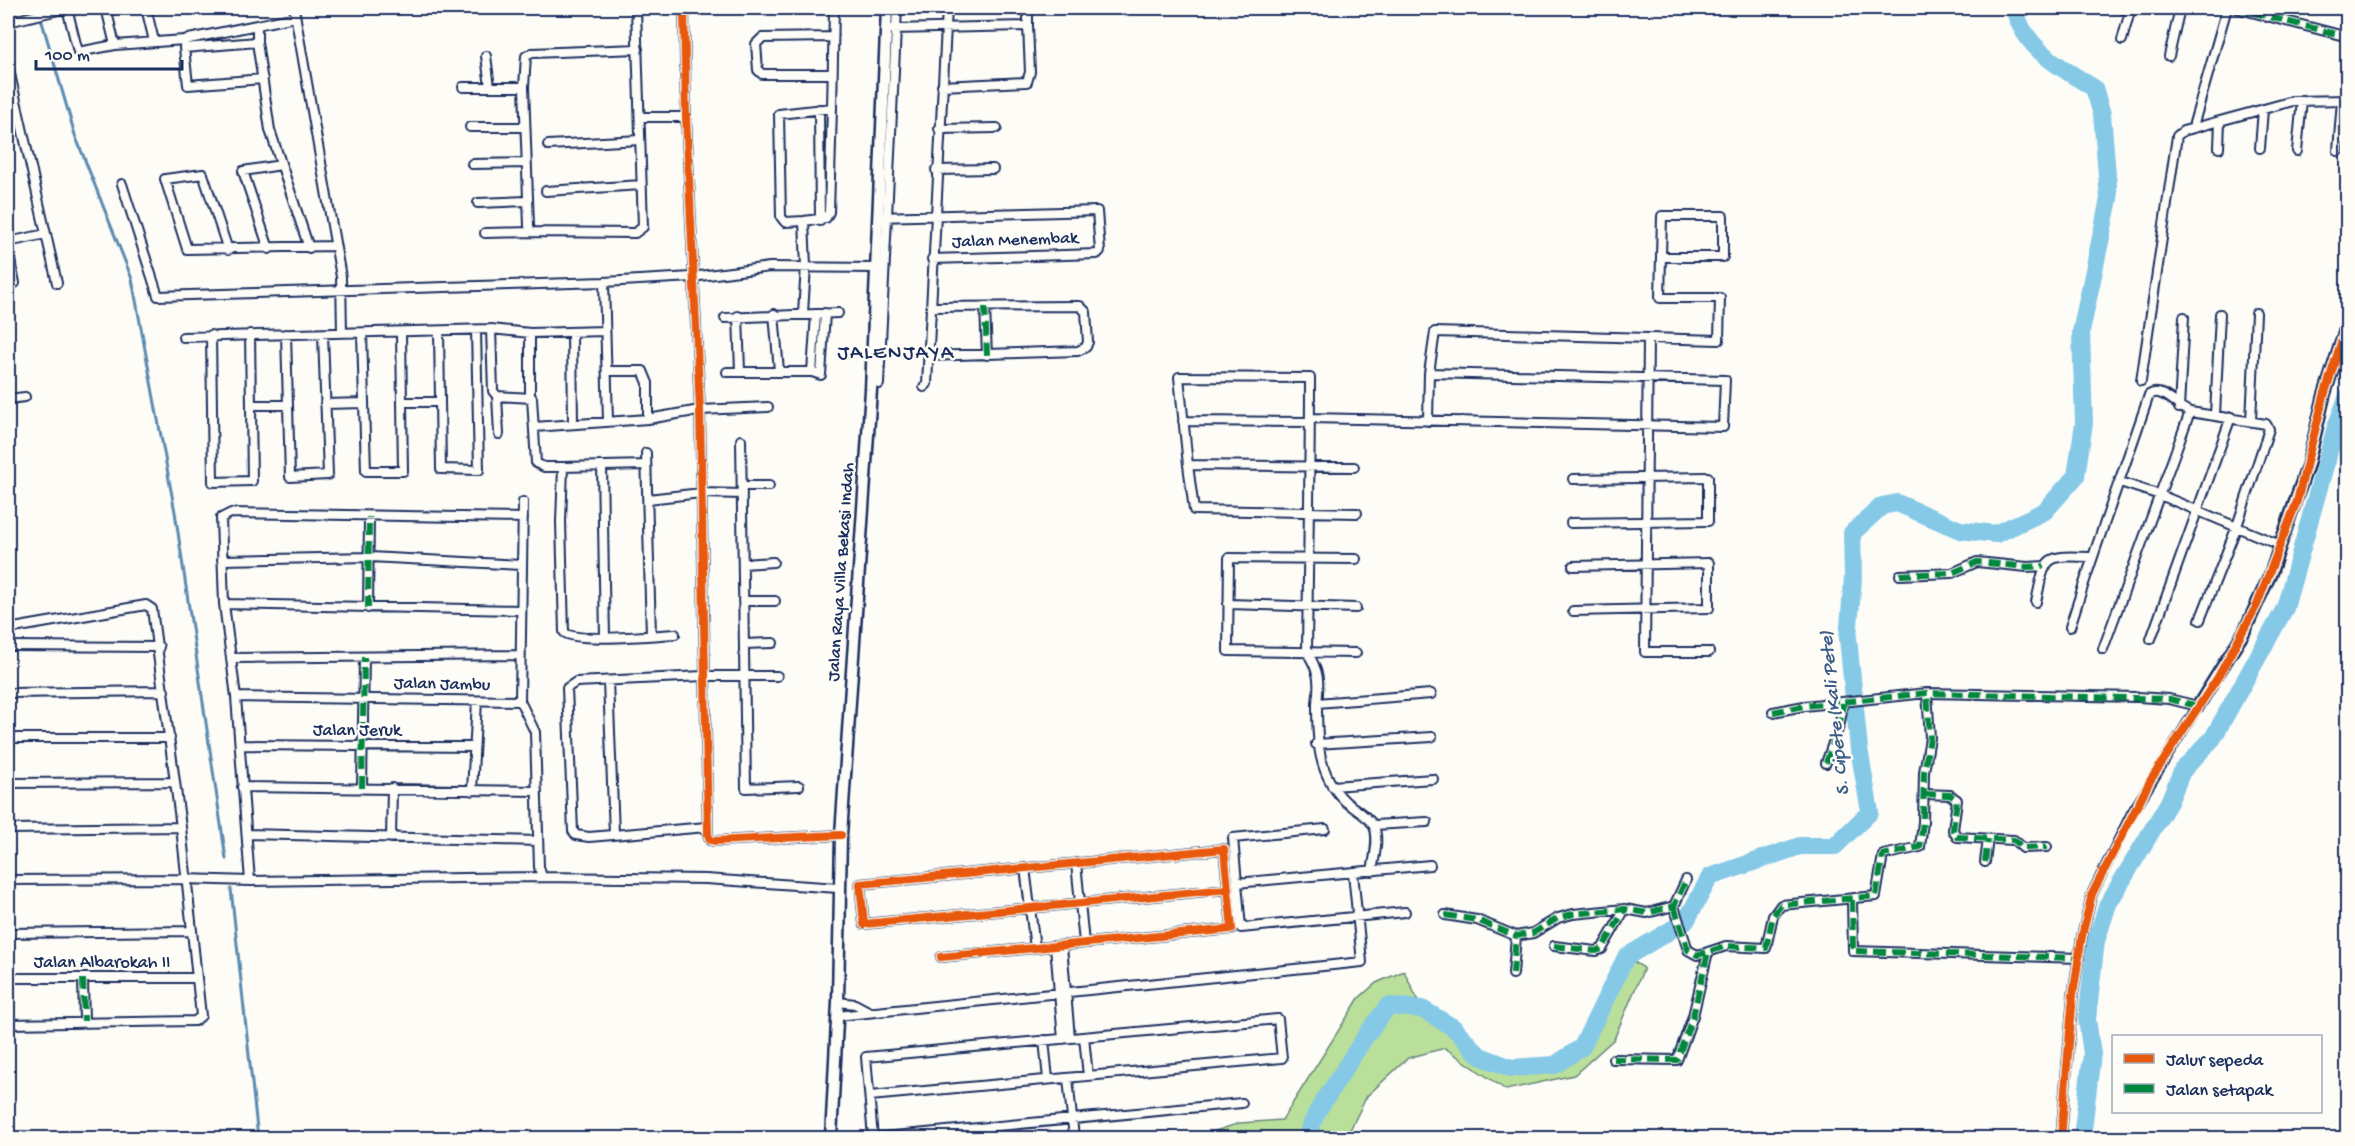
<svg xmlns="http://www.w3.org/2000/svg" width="2355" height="1146" viewBox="0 0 2355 1146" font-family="'Gochi Hand',sans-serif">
	<rect width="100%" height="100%" fill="#fdfcf7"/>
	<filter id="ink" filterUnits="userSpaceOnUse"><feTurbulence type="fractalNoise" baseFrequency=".0167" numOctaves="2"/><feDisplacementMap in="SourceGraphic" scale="12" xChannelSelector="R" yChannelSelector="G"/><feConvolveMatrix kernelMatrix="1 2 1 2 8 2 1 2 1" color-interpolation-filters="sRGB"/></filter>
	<g filter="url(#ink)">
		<path fill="#b9df9a" stroke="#6a877c" stroke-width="1.5" d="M1626,957L1644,968L1614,1039L1574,1075L1506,1090L1445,1048L1408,1058L1367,1096L1346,1138H1193L1240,1123L1282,1120L1359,998L1376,983L1404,971L1422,1009L1454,1028L1480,1056L1512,1068L1555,1065L1582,1047Z"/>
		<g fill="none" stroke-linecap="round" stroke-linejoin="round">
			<path stroke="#5b8bb0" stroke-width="3" d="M38,8L75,135L132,279L175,512L226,859
				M231,889L258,1138"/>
			<path stroke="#86c9e7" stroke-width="18" d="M1306,1138L1317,1112L1367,1034L1388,1006L1422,1009L1454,1028L1480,1056L1511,1068L1555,1065L1582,1047L1626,957L1686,921L1710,877L1800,846H1835L1870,812L1859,749L1848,638L1853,578L1852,533L1882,506L1897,503L1960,530L1996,534L2045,511L2076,476L2084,423L2081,332L2109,199L2102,114L2094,88C2059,66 2025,50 2014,8
				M2082,1138L2092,1054L2087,1019L2096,941L2108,904L2169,802L2182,771L2213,738L2285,608L2336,427L2348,396"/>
			<g stroke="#1b2f5e" stroke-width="12">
				<path id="street" d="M67,8L78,52L115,45L184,40
					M106,8L115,45
					M146,8L154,41
					M294,8L341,277L342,333
					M636,8C639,81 641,154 643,227L635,233L531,232L529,226L524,87L526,56L532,53L638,49
					M684,8L686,117L700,410L708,834L710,840L716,841L841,835
					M2120,8L2130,11
					M2236,8L2348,37
					M295,17L257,25V42L270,130L309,248
					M2267,17L2270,8
					M8,22L67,8
					M892,29L1028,26V8
					M2122,40L2131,8
					M257,42L184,48L188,85L263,79
					M184,44V40L257,25
					M486,56L490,87
					M2169,56L2180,8
					M8,65L57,283
					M832,74H762L758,70L756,44L762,38L833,37
					M942,86L1027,82L1030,72L1028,26
					M463,87H524
					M832,108L834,8
					M819,109L820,221
					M640,117H686
					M2194,123L2227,8
					M470,127H525
					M939,129L997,128
					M548,145L640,140
					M2219,148L2220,121
					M2260,148L2263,109
					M2297,151L2302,100
					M2338,151L2342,100
					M472,164L526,163
					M936,170L993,169
					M122,184L158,296L604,282L692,277L770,267L876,268
					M546,191L642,185
					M478,203L528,201
					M878,217L1097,211L1100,251L1097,254L932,259
					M485,233L531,232
					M8,242L46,234
					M269,249L243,171L281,165
					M8,250L15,283
					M228,250L203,174L165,179L187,249L334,246
					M604,282L608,421
					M985,307L987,355
					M803,313L806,266L804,221L785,222L781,217L779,114L832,108L829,212L826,218L804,221
					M774,314L779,371
					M738,316L740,371
					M725,318L838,313
					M491,329L493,391L497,396L532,398L536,463L544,467H563
					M439,331L441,469L479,470L476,330
					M572,332L573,424
					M362,333L366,471H403L401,332
					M530,333V397
					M286,334L290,477L328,475L323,334
					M211,335L213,482L252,481L250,334
					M183,337L491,329L530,333L605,331
					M1648,338L1645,652H1709
					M928,356L1078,351L1086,347L1088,342L1086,312L1080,306L931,307
					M607,371H643L648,383V419
					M727,372H812L821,375L825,313
					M812,372L816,314
					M2141,381L2177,136L2183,131L2293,101L2348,100
					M879,384L897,8
					M924,387L927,384L947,8
					M497,396L499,434
					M8,399L25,397
					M402,402H440
					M325,404L364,403
					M251,405H288
					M2179,408L2184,317
					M2215,415L2220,314
					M1310,418L1723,427L1725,380L1429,373
					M1183,421L1310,422
					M1428,421L1429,373L1435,332L1719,340L1720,298H1660L1662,216H1723V257H1661
					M2251,421L2256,313
					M534,427L648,419L700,410L768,407
					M741,440L746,788L799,786
					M646,453L651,635
					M646,465L563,467L561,522L564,632C573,643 657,635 675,634
					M1188,465L1194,510L1357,513
					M602,466L605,637
					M2120,482L2160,495L2280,545
					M742,486H769
					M648,499L701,493L742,494
					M523,502L520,701L535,732L539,867L542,877
					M1571,523L1708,521V477L1573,479
					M222,560L370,557L522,565
					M743,564L773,562
					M1573,566L1709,563V608L1573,611
					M1900,575L1952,573L1977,562L2027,567L2044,566
					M743,601H775
					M2036,602C2046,556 2043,555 2091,557
					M224,604L520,610
					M1228,604L1356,608
					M368,608L369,517
					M2070,627C2094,549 2123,473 2149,395C2162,386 2176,407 2190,412L2266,424L2269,429L2237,526L2200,620
					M8,629L146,605L152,609L181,827L201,1016L195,1021L8,1024
					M2151,639L2231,417
					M744,644L773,643
					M8,646L159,647
					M2103,649L2190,412
					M1356,653L1228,651L1229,558L1356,559
					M231,658L520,655
					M608,681L614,834
					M8,693L164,691
					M236,697L520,701
					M1317,703C1320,681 1319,671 1307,652C1308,561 1310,469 1310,378L1179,377L1188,465L1354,467
					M1773,712L1804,706L1927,693L2138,697L2169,699L2198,706L2132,813L2092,894L2082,936L2073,995L2061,1138
					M8,738H170
					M1316,744L1432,737
					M240,745L474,747
					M1826,763L1840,723L1843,703
					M8,783L175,782
					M1332,786L1433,779
					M242,787L537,791
					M362,788L364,657
					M472,791L477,701
					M1924,794L1950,795L1957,800L1953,830L1957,837L2014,840L2023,848L2047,847
					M1374,825L1427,822
					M707,827L589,837L576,835L573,831L567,688L576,682L704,676H777
					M8,829L181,827
					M1325,829L1233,838L1241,928L1405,912
					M247,834L538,841
					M391,838L392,788
					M1985,862L1988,839
					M1076,863L1084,943
					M1025,868L1035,948
					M1372,871C1374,859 1380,836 1373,825C1368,816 1353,808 1345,801C1317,774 1317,739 1317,703L1431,694
					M8,880L185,879L250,881L542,877L706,879L838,888
					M250,881L236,697L224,604L221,518L231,513L523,518
					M1237,883L1430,865
					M1852,900L1853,951L2079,958
					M1674,906L1688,950L1697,955L1708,952
					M1445,915L1477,920L1516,936L1533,933L1558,918L1573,914L1625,909L1647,913L1674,906L1686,880
					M8,933L192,931
					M1055,946L1063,1039
					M1062,946L1070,1038
					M1554,946L1596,951L1602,949L1625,909
					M941,957L1232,929L1224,849L860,884L864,924L1228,889
					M1513,974L1516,936
					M8,978H197
					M83,979L84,1021
					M838,1002L855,1004L870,1012
					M837,1016L1362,962L1353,873
					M1084,1037L1088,1076
					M1044,1040L1048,1079
					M1613,1059L1677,1060L1693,1016L1708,952L1726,946L1766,948L1773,916L1781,905L1876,896L1883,855L1920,847L1923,822L1924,772L1930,738L1927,693
					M1068,1078L1074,1138
					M870,1096L1282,1058L1278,1019L866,1057L873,1138
					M873,1138L1242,1103"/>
			</g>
			<g stroke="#1b2f5e" stroke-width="15">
				<path id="secondary" d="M2198,706L2244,632L2270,575L2308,464L2324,396L2348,321
					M831,1138L838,1002L841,835L871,390L887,8"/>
			</g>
			<use href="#street" stroke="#fdfcf7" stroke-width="8"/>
			<use href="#secondary" stroke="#fdfcf7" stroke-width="10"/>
			<path stroke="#00873e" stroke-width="6" stroke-dasharray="12 6" stroke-linecap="butt" d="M2236,8L2348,37
				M985,307L987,355
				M1900,575L1952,573L1977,562L2027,567L2044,566
				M368,608L369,517
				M1773,712L1804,706L1927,693L2169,699L2198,706L2196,709
				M1826,763L1840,723L1843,703
				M362,788L364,657
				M1924,794L1950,795L1957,800L1953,830L1957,837L2014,840L2023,848L2047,847
				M1985,862L1988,839
				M1852,900L1853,951L2079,958
				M1674,906L1688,950L1697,955L1708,952
				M1445,915L1477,920L1516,936L1533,933L1558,918L1573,914L1625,909L1647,913L1674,906L1686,880
				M1554,946L1596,951L1602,949L1625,909
				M1513,974L1516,936
				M83,979L84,1021
				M1613,1059L1677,1060L1693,1016L1708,952L1726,946L1766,948L1773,916L1781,905L1876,896L1883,855L1920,847L1923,822L1924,772L1930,738L1927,693"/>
			<g stroke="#fdfcf7" stroke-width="11">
				<path id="cycleway" d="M684,8L686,117L700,410L708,834L710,840L716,841L841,835
					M941,957L1232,929L1224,849L860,884L864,924L1228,889
					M2061,1138L2073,995L2082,936L2092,894L2150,781L2218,677L2257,605L2297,501L2324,396L2348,321"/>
			</g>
			<use href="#cycleway" stroke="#e8590c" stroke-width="8"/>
		</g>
	</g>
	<g text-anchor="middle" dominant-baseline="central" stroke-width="5" stroke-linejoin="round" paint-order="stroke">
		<g font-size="18" fill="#1b2f5e" stroke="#fdfcf7">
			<text transform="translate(1015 241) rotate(-2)">Jalan Menembak</text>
			<text transform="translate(842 572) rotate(-86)">Jalan Raya Villa Bekasi Indah</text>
			<text transform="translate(442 685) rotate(1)">Jalan Jambu</text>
			<text x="357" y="731">Jalan Jeruk</text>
			<text x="102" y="963">Jalan Albarokah II</text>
		</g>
		<g font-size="20" font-style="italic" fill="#3b5d87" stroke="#fdfcf7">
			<text transform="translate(1836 713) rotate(-96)">S. Cipete (Kali Pete)</text>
		</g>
		<g font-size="21" letter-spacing="1.5" fill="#1b2f5e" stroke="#fdfcf7">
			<text x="896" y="354">JALENJAYA</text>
		</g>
	</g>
	<rect width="2355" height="1146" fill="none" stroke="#fdfcf7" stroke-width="30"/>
	<rect x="15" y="15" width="2325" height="1116" fill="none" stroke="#1b2f5e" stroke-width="2" filter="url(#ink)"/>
	<rect x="2112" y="1035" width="210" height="78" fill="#fdfcf7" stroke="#a3aaba" stroke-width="1.5"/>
	<rect x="2124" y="1054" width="30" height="9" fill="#e8590c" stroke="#a3aaba" stroke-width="1.5"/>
	<text x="2166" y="1065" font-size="18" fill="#1b2f5e">Jalur sepeda</text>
	<rect x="2124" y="1084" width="30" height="9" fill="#00873e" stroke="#a3aaba" stroke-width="1.5"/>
	<text x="2166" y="1095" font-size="18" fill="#1b2f5e">Jalan setapak</text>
	<path d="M36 60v9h146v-9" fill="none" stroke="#1b2f5e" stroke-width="3"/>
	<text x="45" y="60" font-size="18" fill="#1b2f5e" stroke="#fdfcf7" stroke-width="4.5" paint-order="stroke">100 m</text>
</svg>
